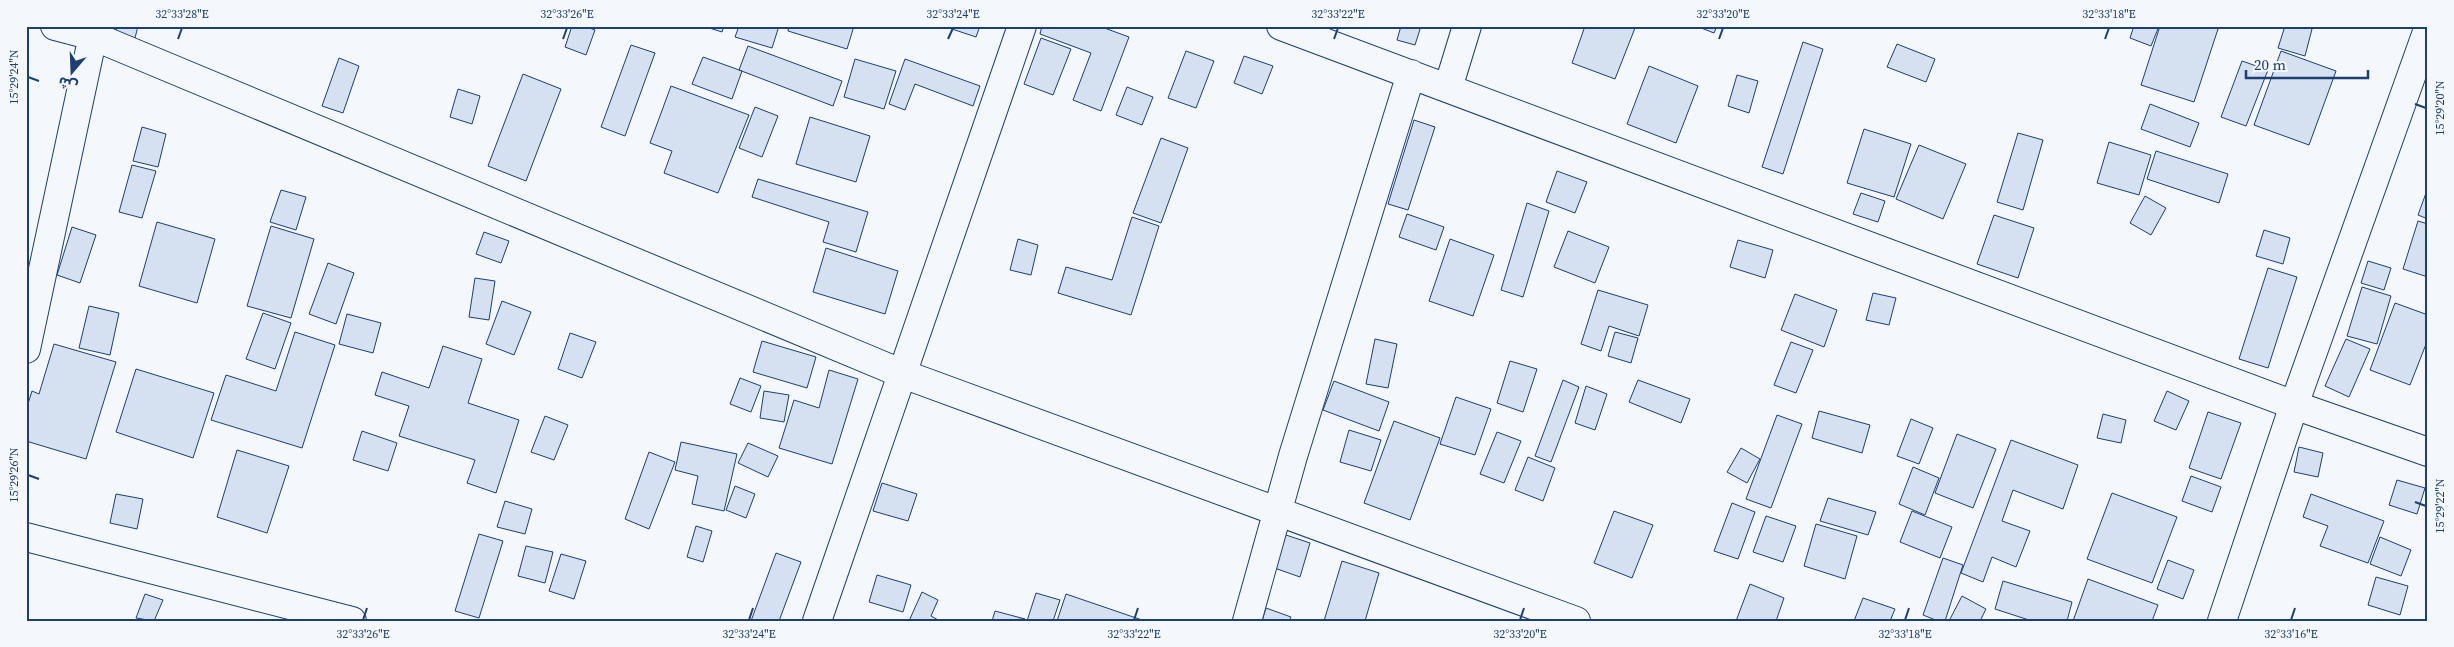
<svg xmlns="http://www.w3.org/2000/svg" width="2454" height="647" viewBox="0 0 2454 647" font-family="'Source Serif 4','Noto Sans Arabic',serif">
	<rect width="100%" height="100%" fill="#f4f7fb"/>
	<path fill="#d5e0f0" stroke="#1d3f73" d="M117,26H138L135,38L116,32Z
		M572,26H584L595,30L586,55L565,47Z
		M703,26H724L722,32Z
		M739,26H779L772,48L735,37Z
		M789,26H854L847,49L788,31Z
		M943,26H980L976,37Z
		M1042,26H1099L1129,37L1101,111L1073,100L1091,53L1040,34Z
		M1401,26H1421L1415,45L1397,40Z
		M1585,26H1630L1635,28L1615,79L1572,63Z
		M1696,26H1717L1714,33Z
		M2134,26H2159L2151,46L2130,38Z
		M2160,26H2210L2218,29L2194,102L2141,85Z
		M2285,26H2304L2312,29L2305,56L2278,48Z
		M1041,38L1071,49L1053,95L1024,84Z
		M1803,42L1823,49L1783,174L1762,167Z
		M1897,44L1935,59L1926,82L1887,67Z
		M631,45L655,53L625,136L601,127Z
		M748,46L842,81L833,106L739,70Z
		M1186,51L1214,61L1196,108L1168,98Z
		M2281,51L2336,71L2309,145L2254,125Z
		M1244,56L1273,66L1262,94L1234,83Z
		M703,57L742,71L732,99L692,84Z
		M339,58L359,66L343,113L322,106Z
		M855,59L896,71L884,109L844,97Z
		M905,59L980,86L973,106L915,84L905,110L889,104Z
		M2242,61L2268,70L2246,126L2221,117Z
		M1649,66L1698,86L1676,143L1627,124Z
		M523,74L561,89L526,181L488,166Z
		M1737,75L1758,81L1749,113L1728,106Z
		M671,86L749,115L718,193L664,173L672,151L650,143Z
		M1127,87L1153,97L1142,125L1116,115Z
		M458,89L480,96L472,124L450,117Z
		M2150,104L2199,123L2190,147L2141,129Z
		M755,107L778,116L762,157L739,148Z
		M810,117L870,136L856,182L796,164Z
		M1414,120L1435,127L1408,210L1388,204Z
		M142,127L166,134L158,167L133,161Z
		M1864,129L1911,144L1894,197L1847,183Z
		M2018,133L2043,140L2023,210L1997,202Z
		M1161,138L1188,148L1161,223L1133,213Z
		M2109,142L2151,155L2139,195L2097,183Z
		M1919,145L1966,164L1943,219L1896,199Z
		M2156,151L2228,174L2219,203L2147,179Z
		M132,165L156,171L142,218L119,212Z
		M1557,171L1587,182L1575,213L1546,202Z
		M758,179L868,212L856,252L823,242L829,222L752,197Z
		M281,190L306,197L296,230L270,222Z
		M1861,193L1885,201L1878,222L1853,214Z
		M2426,193L2428,194V219L2418,215Z
		M2145,196L2166,208L2151,235L2130,223Z
		M1527,203L1549,211L1523,297L1501,290Z
		M1407,214L1444,227L1436,250L1399,237Z
		M1994,215L2034,228L2018,278L1977,264Z
		M1132,217L1159,226L1131,315L1058,293L1066,267L1112,280Z
		M2418,221L2428,224V277L2403,269Z
		M157,222L215,239L197,303L139,286Z
		M271,226L314,239L291,318L247,306Z
		M72,227L96,235L80,283L57,275Z
		M2264,230L2290,238L2283,264L2256,256Z
		M1568,231L1609,247L1595,283L1554,267Z
		M484,232L509,241L501,263L476,254Z
		M1018,239L1038,245L1031,275L1010,270Z
		M1450,239L1494,255L1473,316L1429,301Z
		M1738,240L1773,250L1765,278L1730,267Z
		M826,248L898,271L885,314L813,292Z
		M2368,261L2391,268L2384,290L2361,283Z
		M328,263L354,273L336,324L309,314Z
		M2268,268L2297,277L2268,368L2239,359Z
		M475,278L495,281L489,320L469,317Z
		M2362,287L2391,296L2377,344L2347,336Z
		M1598,290L1648,305L1639,336L1609,326L1601,351L1581,344Z
		M1873,293L1896,298L1889,325L1866,320Z
		M1795,294L1837,310L1824,347L1781,330Z
		M502,301L531,312L514,355L486,344Z
		M2395,303L2428,315V339L2410,385L2370,370Z
		M89,306L119,313L110,355L79,348Z
		M263,313L291,323L275,369L246,359Z
		M347,314L381,323L373,353L339,344Z
		M295,332L335,345L302,448L211,420L226,375L276,391Z
		M1615,332L1638,338L1631,363L1608,356Z
		M570,333L596,342L582,378L558,369Z
		M1375,339L1397,344L1388,388L1366,384Z
		M2346,339L2370,349L2349,397L2325,386Z
		M762,341L816,357L807,388L753,372Z
		M1791,342L1813,350L1796,393L1774,385Z
		M54,344L116,362L86,459L26,441V410L32,391L39,394Z
		M443,346L482,359L468,403L519,420L496,493L467,483L475,460L399,436L409,406L375,395L382,372L429,388Z
		M1510,361L1537,369L1523,412L1497,403Z
		M136,369L214,393L193,458L116,432Z
		M829,370L858,379L832,464L779,448L794,400L819,408Z
		M740,378L761,386L751,412L730,404Z
		M1563,380L1579,387L1551,462L1535,456Z
		M1638,380L1690,399L1681,423L1629,402Z
		M1334,381L1389,402L1379,431L1323,410Z
		M1586,386L1607,394L1595,430L1575,423Z
		M764,391L789,395L784,422L760,418Z
		M2167,391L2189,401L2176,430L2154,421Z
		M1456,397L1491,409L1475,455L1440,444Z
		M1819,411L1870,425L1862,453L1812,438Z
		M2208,412L2241,423L2221,479L2189,468Z
		M2103,414L2126,420L2121,443L2097,438Z
		M1777,415L1802,424L1771,508L1746,499Z
		M545,416L568,425L554,460L531,452Z
		M1911,419L1933,428L1919,464L1897,456Z
		M1394,421L1440,438L1410,520L1364,503Z
		M1349,430L1381,440L1371,471L1340,462Z
		M362,431L397,443L388,471L353,460Z
		M1497,432L1521,441L1504,483L1480,474Z
		M1957,434L1996,449L1973,508L1935,493Z
		M2011,440L2078,465L2063,509L2013,490L2002,521L2030,531L2016,567L1992,557L1983,582L1961,573Z
		M681,442L737,454L724,511L692,504L698,476L675,470Z
		M748,443L778,456L768,477L738,463Z
		M2299,447L2323,453L2318,477L2294,472Z
		M1741,448L1760,459L1747,483L1727,472Z
		M237,450L289,466L267,533L217,517Z
		M649,452L675,462L649,529L625,519Z
		M1528,457L1555,468L1543,501L1515,490Z
		M1913,467L1939,478L1925,515L1899,504Z
		M2191,476L2221,487L2212,512L2182,501Z
		M2397,480L2425,488L2417,514L2389,505Z
		M882,483L917,494L908,521L873,511Z
		M735,486L755,494L746,518L726,510Z
		M2112,493L2177,517L2152,583L2087,559Z
		M116,494L143,499L137,529L110,523Z
		M2311,494L2384,521L2368,563L2320,546L2328,526L2303,517Z
		M1828,498L1876,512L1868,535L1820,521Z
		M505,501L532,509L525,534L497,527Z
		M1732,503L1755,512L1738,559L1714,551Z
		M1614,511L1653,525L1632,578L1594,563Z
		M1912,511L1952,527L1940,558L1900,542Z
		M1766,516L1796,526L1783,562L1753,552Z
		M1816,524L1857,536L1845,579L1804,566Z
		M696,526L712,531L703,562L687,557Z
		M1274,531L1310,543L1300,577L1263,564Z
		M479,534L503,541L479,618L455,611Z
		M2380,537L2411,550L2401,576L2370,564Z
		M526,546L553,552L545,583L518,576Z
		M776,553L801,562L779,621H751Z
		M561,554L586,561L574,599L549,591Z
		M1943,558L1963,565L1945,621H1938L1923,615Z
		M2168,560L2194,570L2183,599L2157,589Z
		M1342,561L1379,573L1365,621H1324Z
		M877,575L911,585L903,612L869,602Z
		M2376,577L2408,586L2400,615L2368,605Z
		M2088,579L2158,605L2152,621H2073Z
		M2003,581L2072,602L2067,621H2032L1995,609Z
		M1750,584L1784,598L1776,621H1736Z
		M922,592L938,600L931,616L940,621H909Z
		M1036,593L1060,600L1053,621H1027Z
		M145,594L163,600L154,621L136,618Z
		M1066,594L1145,621H1057Z
		M1962,596L1986,609L1980,621H1949Z
		M1863,598L1895,609L1890,621H1854Z
		M1266,608L1291,617L1289,621H1262Z
		M995,611L1025,619L992,621Z"/>
	<g fill="none" stroke-linecap="round" stroke-linejoin="round">
		<g stroke="#1d3f73" stroke-width="30">
			<path id="street" d="M55,26L93,36L903,374L1576,621
				M1281,26L2294,405L2428,452
				M1448,88L1467,26
				M26,349L95,26
				M26,537L352,621
				M817,621L1022,26
				M1247,621L1293,456L1411,74
				M2222,621L2294,405L2428,29"/>
		</g>
		<use href="#street" stroke="#f4f7fb" stroke-width="28"/>
	</g>
	<path fill="none" stroke="#1d3f73" stroke-width="2" d="M178,39L182,28M563,39L567,28M948,39L953,28M1334,39L1338,28M1719,39L1723,28M2105,39L2109,28M28,77L39,81M2415,104L2426,108M28,475L39,479M2415,502L2426,506M363,620L367,608M749,620L753,608M1134,620L1138,608M1520,620L1524,608M1905,620L1909,608M2291,620L2295,608"/>
	<rect width="2454" height="647" fill="none" stroke="#f4f7fb" stroke-width="55"/>
	<g transform="translate(72 72) rotate(199)" stroke="#f4f7fb" stroke-width="4" paint-order="stroke">
	<path d="M0-4L9 19L0 12L-9 19Z" fill="#1d3f73"/>
	<text y="-8" font-size="14" font-weight="bold" text-anchor="middle" fill="#1d3f73">ش</text>
	</g>
	<path d="M2246 70v8h122v-8" fill="none" stroke="#1d3f73" stroke-width="2.5"/>
	<text x="2254" y="70" font-size="15" fill="#1d3f73" stroke="#f4f7fb" stroke-width="4" paint-order="stroke">20 m</text>
	<rect x="28" y="28" width="2398" height="592" fill="none" stroke="#1d3f73" stroke-width="2"/>
	<g font-size="12" text-anchor="middle" fill="#1d3f73">
		<text x="182" y="18">32°33'28"E</text>
		<text x="567" y="18">32°33'26"E</text>
		<text x="953" y="18">32°33'24"E</text>
		<text x="1338" y="18">32°33'22"E</text>
		<text x="1723" y="18">32°33'20"E</text>
		<text x="2109" y="18">32°33'18"E</text>
		<text transform="translate(14 77) rotate(-90)" y="4">15°29'24"N</text>
		<text transform="translate(2440 108) rotate(-90)" y="4">15°29'20"N</text>
		<text transform="translate(14 475) rotate(-90)" y="4">15°29'26"N</text>
		<text transform="translate(2440 506) rotate(-90)" y="4">15°29'22"N</text>
		<text x="363" y="638">32°33'26"E</text>
		<text x="749" y="638">32°33'24"E</text>
		<text x="1134" y="638">32°33'22"E</text>
		<text x="1520" y="638">32°33'20"E</text>
		<text x="1905" y="638">32°33'18"E</text>
		<text x="2291" y="638">32°33'16"E</text>
	</g>
</svg>
